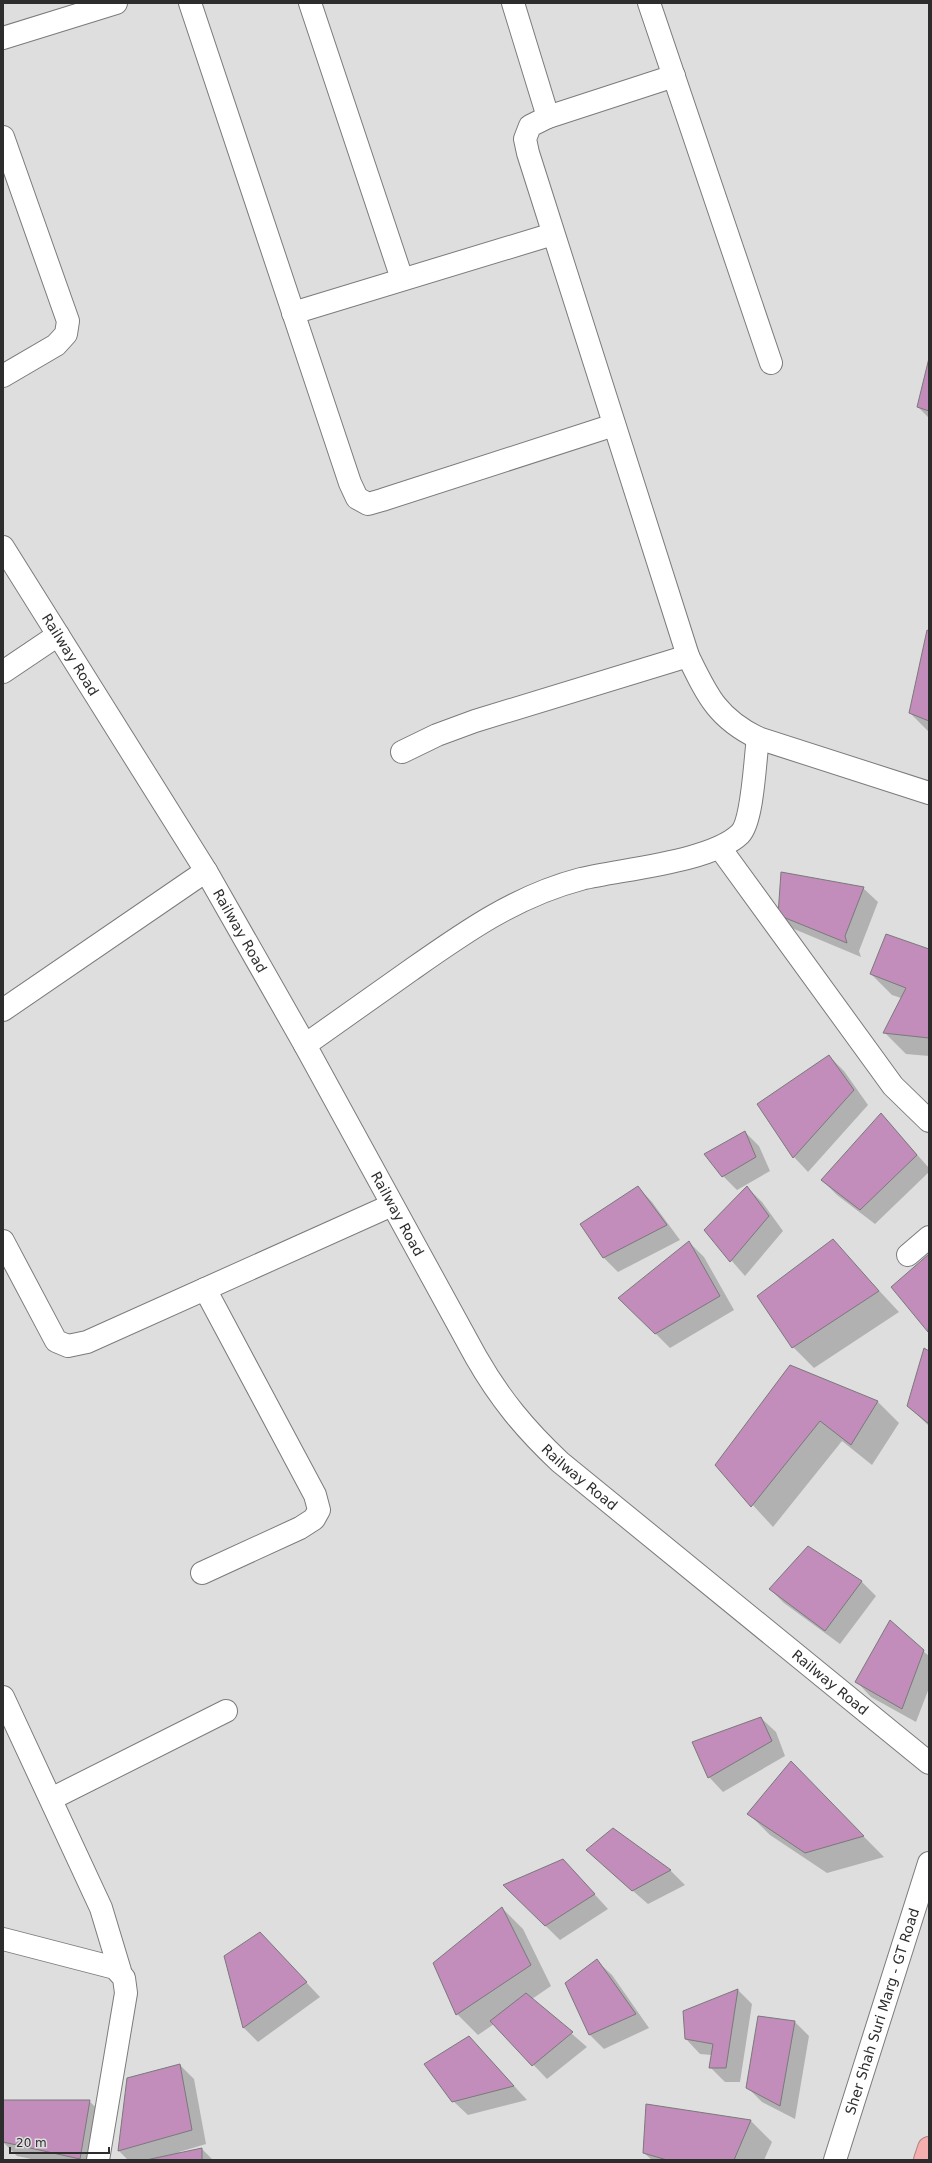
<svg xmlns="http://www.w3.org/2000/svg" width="932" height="2163" viewBox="0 0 932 2163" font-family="'DejaVu Sans',sans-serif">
	<rect width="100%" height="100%" fill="#dededf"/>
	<path fill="#0003" d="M929,362V418L918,407Z
		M929,632V732L910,713Z
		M863,888L878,902L859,951L861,957L794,929L779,914Z
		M929,950V1056L906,1054L885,1033L901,998L892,995L871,974Z
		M829,1056L844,1071L868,1105L808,1172L794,1157L758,1104Z
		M881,1114L929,1168V1172L875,1224L837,1195L822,1180Z
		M745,1132L759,1146L770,1171L737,1190L723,1176Z
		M638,1187L652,1202L680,1240L618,1272L604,1258L582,1225Z
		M747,1187L762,1202L783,1231L745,1276L705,1230Z
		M833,1241L899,1312L814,1368L793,1347L759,1296Z
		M689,1242L704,1257L734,1310L670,1348L620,1298Z
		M929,1352V1426L908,1406Z
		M790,1367L878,1402L899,1423L872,1465L842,1441L773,1527L716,1465Z
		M808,1547L862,1582L876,1596L840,1644L784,1603L770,1589Z
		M923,1651L929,1656V1688L916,1722L871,1697L857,1682Z
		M761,1718L776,1732L785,1756L723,1792L709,1777Z
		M791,1763L884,1857L827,1873L770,1835L749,1814Z
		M613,1829L671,1871L685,1885L648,1904L602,1864Z
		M577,1875L608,1909L560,1940L519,1900Z
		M502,1908L523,1929L551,1986L532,1999L587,2047L547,2079L494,2024L478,2035L457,2014L434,1963Z
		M274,1948L320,1997L258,2042L244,2028L225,1957Z
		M597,1961L612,1975L649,2028L604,2049L589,2034Z
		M738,1990L752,2004L740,2082H725L710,2067L712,2055L700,2054L686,2039L684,2012Z
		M759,2017L795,2022L809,2036L795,2119L762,2102L747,2087Z
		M483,2052L527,2100L468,2115L453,2101Z
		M180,2065L194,2079L206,2144L179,2152V2154L202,2149L213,2160H128L119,2151Z
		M3,2101H89L104,2115L96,2160H36L17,2156L3,2142Z
		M647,2105L751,2121L772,2142L764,2160H652L644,2153Z"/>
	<path fill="#c28cbb" stroke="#7a797a" d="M929,358V411L917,407Z
		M927,630L929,631V721L909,713Z
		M781,872L864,887L845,936L847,943L778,915Z
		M886,934L929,949V1038L883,1033L906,988L870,974Z
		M829,1055L854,1090L793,1158L757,1104Z
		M881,1113L917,1155L860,1210L821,1180Z
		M745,1131L756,1157L722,1177L704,1154Z
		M638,1186L667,1225L603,1258L580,1224Z
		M747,1186L769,1216L730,1262L704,1230Z
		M833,1239L879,1291L792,1348L757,1296Z
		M689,1241L720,1296L655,1334L618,1298Z
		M929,1254V1321L928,1332L891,1287Z
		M924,1348L929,1351V1424L907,1406Z
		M790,1365L878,1401L851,1445L820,1421L751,1507L715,1465Z
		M808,1546L862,1581L825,1631L769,1589Z
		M890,1620L924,1650L902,1709L855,1682Z
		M761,1717L772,1741L708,1778L692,1742Z
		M791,1761L864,1836L805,1853L747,1814Z
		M613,1828L671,1870L632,1891L586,1850Z
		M563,1859L595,1894L545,1926L503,1885Z
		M502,1907L531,1965L456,2015L433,1963Z
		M260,1932L307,1982L243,2028L224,1956Z
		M597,1959L636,2014L589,2035L565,1983Z
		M738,1989L726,2068H709L713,2044L685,2039L683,2011Z
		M526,1993L573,2032L532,2066L490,2021Z
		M758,2016L795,2021L780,2106L746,2088Z
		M469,2036L514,2086L452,2102L424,2064Z
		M180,2064L192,2130L118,2151L127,2078Z
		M3,2100H90L80,2159L3,2142Z
		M646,2104L751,2120L734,2160H667L643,2153Z
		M202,2148V2160H146Z"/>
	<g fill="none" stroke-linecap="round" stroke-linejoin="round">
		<g stroke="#7b7b7c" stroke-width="24">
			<g id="minor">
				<path d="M190,3L350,483L357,498L368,504L382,500L614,425"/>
				<path d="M310,3L402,279"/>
				<path d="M513,3L548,117"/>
				<path d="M649,3L771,363"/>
				<path d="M3,38L116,3"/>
				<path d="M674,76L548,117L530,126L525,139L528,153L688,656C707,695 717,718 758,738L929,793"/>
				<path d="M3,137L68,321L66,334L56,345L3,376"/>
				<path d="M293,313L553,234"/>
				<path id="s1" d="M3,547L206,871L305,1045L476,1357C500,1399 525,1429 560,1462L929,1763"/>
				<path d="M3,672L58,635"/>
				<path d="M402,752L437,735L475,721L688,656"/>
				<path d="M720,848L893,1086L929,1121"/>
				<path d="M3,1010L206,871"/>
				<path d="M305,1045C340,1020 376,995 411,970C465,932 516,896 581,879C622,869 711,862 740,834C753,821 755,758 758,738"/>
				<path d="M3,1241L56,1341L68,1346L87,1342L392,1205"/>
				<path d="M908,1255L929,1237"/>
				<path d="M202,1573L300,1528L314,1519L319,1510L315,1495L205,1289"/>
				<path d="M3,1697L101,1908L120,1971"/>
				<path d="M51,1799L226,1711"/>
				<path d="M3,1939L115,1968L124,1978L126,1993L98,2160"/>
				<path id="s2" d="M835,2160L929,1863"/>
			</g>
		</g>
		<g stroke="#ae8281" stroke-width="24">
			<path id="highway" d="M925,2160L929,2148"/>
		</g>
		<use href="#minor" stroke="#fff" stroke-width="22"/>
		<use href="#highway" stroke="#f4afae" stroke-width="22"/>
	</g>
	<g text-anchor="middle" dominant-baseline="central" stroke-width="3.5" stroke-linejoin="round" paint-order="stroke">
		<g font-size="14" fill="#2d2d2e" stroke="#dededf">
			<text stroke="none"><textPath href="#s1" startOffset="127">Railway Road</textPath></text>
			<text stroke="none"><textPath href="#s1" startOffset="451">Railway Road</textPath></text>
			<text stroke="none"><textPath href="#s1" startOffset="775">Railway Road</textPath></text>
			<text stroke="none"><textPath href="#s1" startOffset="1098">Railway Road</textPath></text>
			<text stroke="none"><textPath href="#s1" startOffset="1422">Railway Road</textPath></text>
			<text stroke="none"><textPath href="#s2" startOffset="156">Sher Shah Suri Marg - GT Road</textPath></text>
		</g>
	</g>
	<rect width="932" height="2163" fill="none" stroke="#2d2d2e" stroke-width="8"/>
	<path d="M10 2147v6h99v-6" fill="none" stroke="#2d2d2e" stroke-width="2"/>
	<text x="16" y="2147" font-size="12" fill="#2d2d2e" stroke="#dededf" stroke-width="3" paint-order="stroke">20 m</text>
</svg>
